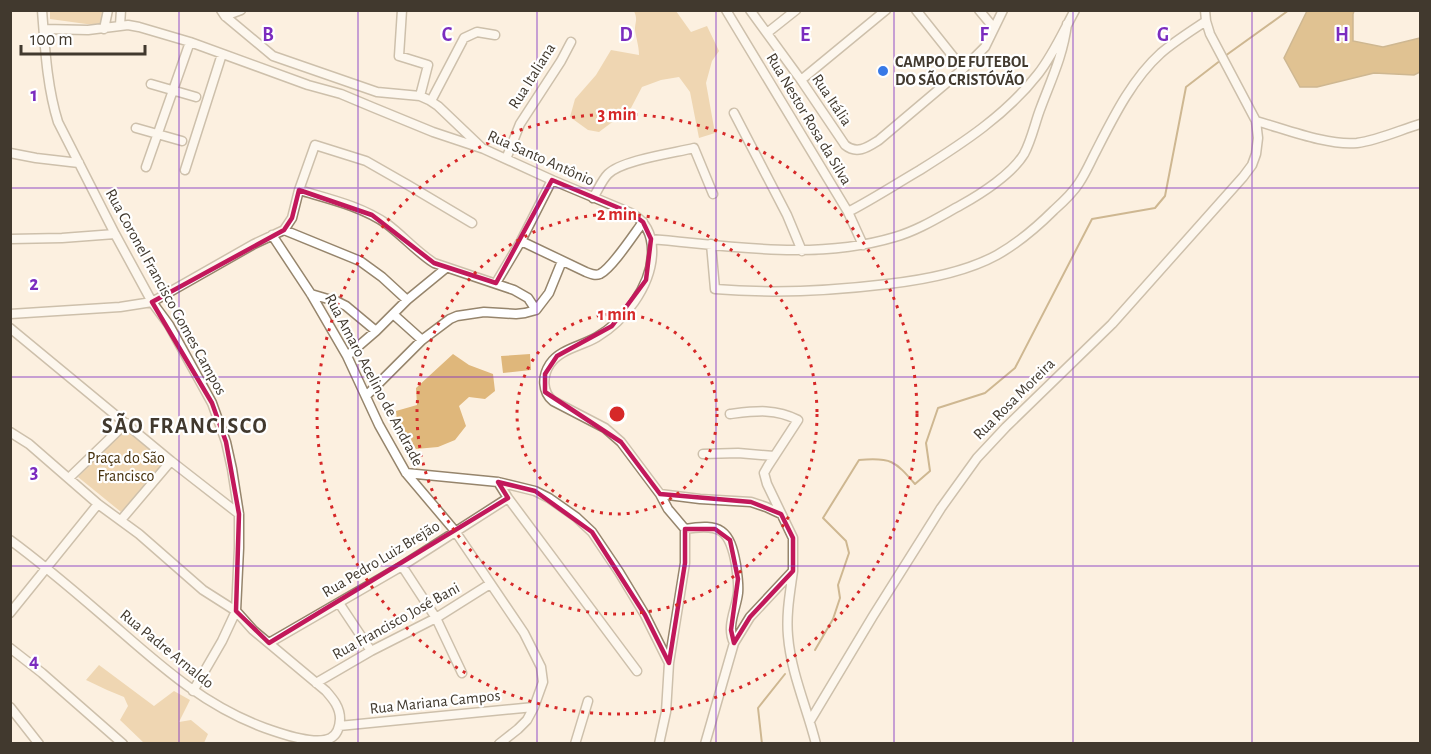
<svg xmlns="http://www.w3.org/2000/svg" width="1431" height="754" viewBox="0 0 1431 754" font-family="'Alegreya Sans',sans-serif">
	<rect width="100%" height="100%" fill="#fcf0e0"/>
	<path fill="#dfb77b" d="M50,11H102L101,26L50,19Z
		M634,11H676L691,32L707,26L719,51L712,61L706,83L715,133L699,138L690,92L679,77L661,80L642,87L631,108L599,132L588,130L570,117L575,99L596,75L611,50L639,55C639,46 636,38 635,30C635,21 638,20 634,11Z
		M453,354L469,365L493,374L495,391L485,399L469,397L459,406L466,426L455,440L438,447L416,449L397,421L396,411L417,405L416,388Z
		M530,354L531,370L503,373L501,356Z
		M125,429L166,463L121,512L78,477Z
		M99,665L154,706L174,691L190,700L179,722L191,720L208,734L204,743H144L120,720L128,706L124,697L107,690L86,680Z"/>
	<path fill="#be8a34" stroke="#987232" stroke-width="1.5" d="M1307,11H1354L1353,14V41L1383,47L1420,38V72L1414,75L1374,73L1317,87H1300L1284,58Z"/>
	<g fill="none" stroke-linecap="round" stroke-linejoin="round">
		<path stroke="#987232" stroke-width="2" d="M1225,56L1289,10
			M815,650L833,619L840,598L838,585L849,553L846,541L823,518L859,460C891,457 895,461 915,484L930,471L926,443L938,408L985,393L1015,368L1092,219L1155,208L1165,196L1186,87L1221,60
			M762,744L758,708L785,674"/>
		<g stroke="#96856c" stroke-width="11">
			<path id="street" d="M42,10C45,48 47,87 58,122L115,234L152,302L169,325L212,403L226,442L232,469L239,514V548L236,611L222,641L193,691
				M221,10L225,16L273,56L377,92L420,96L429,100L438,106L481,147
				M402,10L399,56L428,65L420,96
				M726,10L848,212L863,245
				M750,10L801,80L845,145C857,155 868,147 879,140L963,69L985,47L1003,10
				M916,10L963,69
				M979,10L994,28
				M225,16L241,10
				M120,25L121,10
				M44,29L88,30L128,25L139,27L190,42L308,85L341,94L372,107L433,132L484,149L552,180L631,213C647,222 653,237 652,255C650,288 624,321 597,337C582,346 560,349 550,364C542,376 542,392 553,401L605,428L621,442L660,494L700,499L751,502L766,507L781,514
				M104,29L108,10
				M767,33L796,10
				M801,80L886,10
				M151,84L196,97
				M431,101L464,38L477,32L495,35
				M734,113L787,215L802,251
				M1256,121C1285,129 1328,146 1357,143C1379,140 1400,130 1420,124
				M136,128L182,141
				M10,153L36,158L79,163
				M506,159L520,124L561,61L571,42
				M146,167L190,42
				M185,170L222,54
				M299,190C329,199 361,206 387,224C403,236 417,252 434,263L514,290L528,298L536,310
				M593,198C598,190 602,180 608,174C622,160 674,153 694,148L713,194
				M848,212C873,199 896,184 920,170C963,143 1006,115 1038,74C1053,55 1063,32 1075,10
				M284,230L292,218L299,190L315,145L366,161L408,185L472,223
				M272,235L311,294L347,356L379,425L406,473L455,531L524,633L541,667L543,682L534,707L527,720L518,729L499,744
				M10,239L62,238L115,234
				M651,239C732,246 815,261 895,237C919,230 939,217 961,205C981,194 1012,174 1024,154C1032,139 1035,122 1041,107C1052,78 1063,55 1067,24
				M521,241L586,272C591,274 595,276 600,274C612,268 634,234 643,222
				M711,244L715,289C773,294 830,291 888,284C923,280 966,272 997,255C1018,243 1037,227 1054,210C1063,202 1072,194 1079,183C1085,174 1089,165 1094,155C1112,120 1131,80 1161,53C1175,41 1191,31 1206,21
				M496,283L521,241L552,180
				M311,294L338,302L346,306L376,331
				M10,314L120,307L152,302L254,244L284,230L360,261L382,277L407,300
				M393,314L422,340
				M10,328L171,461L239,514
				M347,356L376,331L407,300L446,268
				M366,396L422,340L450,319L457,316L484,312L516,314L525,313L536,310L549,293L562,261
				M10,432L29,444L98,504L139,534L203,590L236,611L253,630L326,691C333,699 340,707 340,719C339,740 326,742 309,740C293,738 279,733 265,728C205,706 163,668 116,627C81,597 47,567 10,540
				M703,454L738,453L774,456
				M406,473L498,482L535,491L549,498L576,517L592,532L619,572L645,615L669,663
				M69,478L126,423
				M498,482L508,498L637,671
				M121,520L171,461
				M685,529C720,523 730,529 736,565C737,574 739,583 738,593C736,610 726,626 734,643
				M402,566L436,618L462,673
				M793,571C790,593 786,614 788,636C791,673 807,708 816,744
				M339,603L371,651
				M10,613L98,504
				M269,643L402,566L508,498
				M10,648L42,673L123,744
				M316,683L371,651L436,618L490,584
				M10,707L39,744
				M810,721L873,616L941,508L977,458L1006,427L1112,324L1243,177L1252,165L1256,154L1258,138L1256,121L1210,34L1206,21L1205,10
				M339,726L534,707
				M575,744L588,701
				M659,744L666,712L669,663L685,563V529L668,509L660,494
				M705,744L734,643L750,617L793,571V538L767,484L764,473L768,466L798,420C775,408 755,411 730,414"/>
		</g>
		<use href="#street" stroke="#fff" stroke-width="8"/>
	</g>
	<path d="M0 0H1431V754H0ZM552,180L631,213L643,222L651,239L646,280L612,326L557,356L545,374V392L621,442L660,494L751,502L781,514L793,538V571L750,617L734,643L731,630L738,579L730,540L715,529H685V563L669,663L645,615L592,532L535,491L498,482L508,498L269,643L236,611L239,514L226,442L212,403L152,302L284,230L292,218L299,190L372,215L434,263L496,283Z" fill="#fcf0e0" fill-opacity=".55" fill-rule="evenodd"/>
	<path fill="none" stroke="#c2185b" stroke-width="4.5" stroke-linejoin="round" d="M552,180L631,213L643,222L651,239L646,280L612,326L557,356L545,374V392L621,442L660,494L751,502L781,514L793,538V571L750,617L734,643L731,630L738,579L730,540L715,529H685V563L669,663L645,615L592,532L535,491L498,482L508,498L269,643L236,611L239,514L226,442L212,403L152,302L284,230L292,218L299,190L372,215L434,263L496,283Z"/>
	<path fill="none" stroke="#7b2cbf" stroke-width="1.5" stroke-opacity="0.55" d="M179,10V744M358,10V744M537,10V744M716,10V744M894,10V744M1073,10V744M1252,10V744M10,188H1420M10,377H1420M10,566H1420"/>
	<g fill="none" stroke="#d62828" stroke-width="3" stroke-dasharray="3 6">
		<circle cx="617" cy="414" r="100"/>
		<circle cx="617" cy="414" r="200"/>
		<circle cx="617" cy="414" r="300"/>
	</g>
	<circle fill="#3879e7" stroke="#fff" stroke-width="2" cx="883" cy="71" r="6"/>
	<g text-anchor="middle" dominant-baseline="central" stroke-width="4.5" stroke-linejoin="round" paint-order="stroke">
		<g font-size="16" font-weight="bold" fill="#41392e" stroke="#fff" text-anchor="start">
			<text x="895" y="62">CAMPO DE FUTEBOL<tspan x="895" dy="18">DO SÃO CRISTÓVÃO</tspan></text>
		</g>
		<g font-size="16" fill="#41392e" stroke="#fff">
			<text transform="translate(532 76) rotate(-58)">Rua Italiana</text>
			<text transform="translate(832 100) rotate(56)">Rua Itália</text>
			<text transform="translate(809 119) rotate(59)">Rua Nestor Rosa da Silva</text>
			<text transform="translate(541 158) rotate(24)">Rua Santo Antônio</text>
			<text transform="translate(166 292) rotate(61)">Rua Coronel Francisco Gomes Campos</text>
			<text transform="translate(374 380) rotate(62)">Rua Amaro Acelino de Andrade</text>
			<text transform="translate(1014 399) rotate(-45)">Rua Rosa Moreira</text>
			<text transform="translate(381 559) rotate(-31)">Rua Pedro Luiz Brejão</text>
			<text transform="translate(396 621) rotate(-29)">Rua Francisco José Bani</text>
			<text transform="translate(167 649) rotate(39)">Rua Padre Arnaldo</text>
			<text transform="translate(435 702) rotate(-6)">Rua Mariana Campos</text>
		</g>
		<g font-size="16" fill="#46300b" stroke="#fff">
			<text x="126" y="458">Praça do São<tspan x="126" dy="18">Francisco</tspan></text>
		</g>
		<g font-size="22" font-weight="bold" letter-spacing="1.5" fill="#41392e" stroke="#fff">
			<text x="185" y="426">SÃO FRANCISCO</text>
		</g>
	</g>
	<g font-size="20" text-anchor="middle" font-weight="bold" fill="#7b2cbf" stroke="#fff" stroke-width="4.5" stroke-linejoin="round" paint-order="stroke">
		<text x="268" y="41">B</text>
		<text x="447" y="41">C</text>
		<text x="626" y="41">D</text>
		<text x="805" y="41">E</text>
		<text x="984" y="41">F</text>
		<text x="1163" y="41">G</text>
		<text x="1342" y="41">H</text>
		<text x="34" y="101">1</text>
		<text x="34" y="290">2</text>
		<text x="34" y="478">3</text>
		<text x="34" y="667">4</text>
	</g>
	<circle cx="617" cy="414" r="9" fill="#d62828" stroke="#fff" stroke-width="3"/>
	<g font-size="18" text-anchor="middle" font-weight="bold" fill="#d62828" stroke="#fff" stroke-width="4.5" stroke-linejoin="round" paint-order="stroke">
		<text x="617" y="120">3 min</text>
		<text x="617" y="220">2 min</text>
		<text x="617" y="320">1 min</text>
	</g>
	<rect width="1431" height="754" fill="none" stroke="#41392e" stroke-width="24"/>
	<path d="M21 45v9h124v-9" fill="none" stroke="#41392e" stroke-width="3"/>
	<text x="30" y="45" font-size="18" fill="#41392e" stroke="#ffffff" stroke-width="4.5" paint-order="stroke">100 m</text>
</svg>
